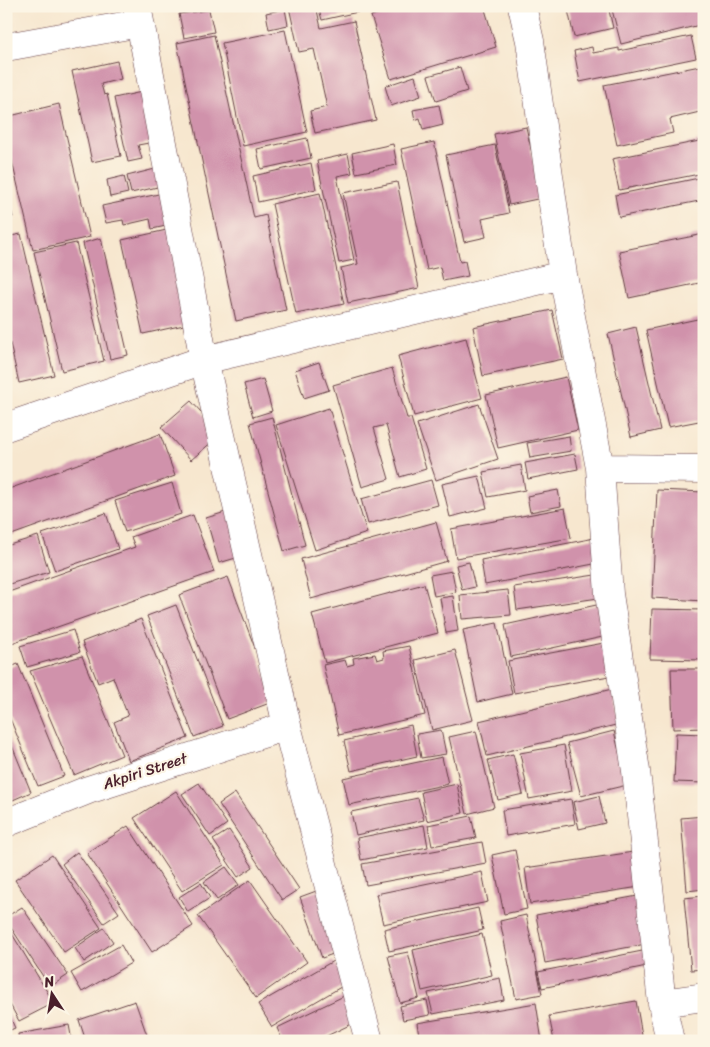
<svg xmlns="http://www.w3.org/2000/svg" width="710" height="1047" viewBox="0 0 710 1047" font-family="Sriracha,sans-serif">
	<rect width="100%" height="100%" fill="#fcf5e5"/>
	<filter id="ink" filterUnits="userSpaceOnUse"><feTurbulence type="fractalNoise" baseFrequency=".02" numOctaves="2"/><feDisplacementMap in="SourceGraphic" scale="10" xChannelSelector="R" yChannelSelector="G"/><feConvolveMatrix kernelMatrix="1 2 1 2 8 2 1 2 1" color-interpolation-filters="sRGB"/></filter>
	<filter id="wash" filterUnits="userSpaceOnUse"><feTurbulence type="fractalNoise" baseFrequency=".0096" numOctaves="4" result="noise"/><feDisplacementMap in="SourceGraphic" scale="20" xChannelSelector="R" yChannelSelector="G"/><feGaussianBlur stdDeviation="1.12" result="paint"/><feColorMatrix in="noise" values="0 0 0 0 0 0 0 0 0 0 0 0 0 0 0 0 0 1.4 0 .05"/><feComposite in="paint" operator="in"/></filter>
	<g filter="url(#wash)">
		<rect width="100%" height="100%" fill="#f7e7cf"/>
		<g id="blocks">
			<path fill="#d092ab" d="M294,6H316L321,28L354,21L376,120L315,133L310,111L327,107L314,49L299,52L289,7Z
				M318,6H357L358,12L322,20Z
				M402,6H484L496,47L391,79L371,16Z
				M583,6H608L613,28L574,37L568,10Z
				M611,6H703L704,24L621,44Z
				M285,9L288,25L269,29L266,13Z
				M209,10L214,32L184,38L179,14Z
				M285,30L307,132L243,146L222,43Z
				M214,35L254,218L266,215L286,310L236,321L177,43Z
				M691,36L696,58L580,82L574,51L592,47L593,53L619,48V51Z
				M117,61L121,79L101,84L104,95L107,94L121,156L92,162L72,71Z
				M700,66L704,84V111L670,119L673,133L617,145L604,85Z
				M460,67L467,91L436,101L428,76Z
				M415,76L421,96L391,106L385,86Z
				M151,90L154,142L138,145L142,159L128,162L114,98Z
				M59,104L90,237L33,250L6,136V117Z
				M439,105L443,125L423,130L420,118L415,120L413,110Z
				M526,127L542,198L509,205L494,134Z
				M307,138L311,158L261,169L257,149Z
				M704,140V173L619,190L612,159Z
				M434,142L460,262L465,261L468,276L443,281L440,267L427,270L401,149Z
				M393,144L397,165L356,173L352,153Z
				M495,145L509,213L482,219L486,237L464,242L446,155Z
				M348,154L352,173L337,176L354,260L339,263L317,161Z
				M311,163L316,189L258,202L253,176Z
				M159,168L162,186L131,193L127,176Z
				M124,176L128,193L110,197L107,180Z
				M704,177V200L619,217L615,195Z
				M397,182L419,288L348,303L341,268L358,264L343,193Z
				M6,192L13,217L6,219Z
				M168,192L175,224L152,229L150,219L124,225L123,220L106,223L102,206Z
				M320,193L344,304L296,314L272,204Z
				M171,229L193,323L143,334L122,240Z
				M21,234L54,375L19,383L6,326V237Z
				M704,234V282L629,298L619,251Z
				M101,238L128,355L110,359L83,243Z
				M76,243L104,361L62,371L34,252Z
				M552,310L563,359L483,376L473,327Z
				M702,318L704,420L668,427L646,330Z
				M636,327L660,430L631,437L608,334Z
				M466,338L482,398L414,416L398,356Z
				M319,362L329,390L304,398L295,370Z
				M392,368L407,418H411L426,469L400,477L386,425L374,428L389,479L362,487L333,385Z
				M566,377L578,430L498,448L486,395Z
				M263,379L272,411L253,417L244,384Z
				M191,401L221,434L191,460L161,427Z
				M479,404L498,459L436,480L417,424Z
				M329,408L367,533L315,550L276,425Z
				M272,417L305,545L284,551L250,423Z
				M160,434L175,476L6,537V490Z
				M569,436L571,451L530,458L527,443Z
				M575,454L578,469L528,479L525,463Z
				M521,465L525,490L488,497L483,472Z
				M479,476L487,508L450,517L442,484Z
				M431,480L438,505L368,524L361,499Z
				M172,483L181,514L125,532L115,501Z
				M558,490L561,506L530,512L527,496Z
				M657,490L704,492V601L652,598Z
				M565,508L571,538L456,558L451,529Z
				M232,510L246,555L219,563L206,518Z
				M106,513L118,549L55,571L42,534Z
				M193,515L214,572L6,645V593L135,547L131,537Z
				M436,522L447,561L311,599L301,559Z
				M38,536L49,572L6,585V546Z
				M600,537L604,562L485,585L481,560Z
				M469,562L475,587L462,590L456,565Z
				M452,571L456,592L434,596L430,575Z
				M602,574L605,597L517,610L514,587Z
				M228,577L275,701L227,719L179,595Z
				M424,584L438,633L325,663L312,614Z
				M508,590L511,615L462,619L460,595Z
				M453,596L458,631L446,633L440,598Z
				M601,604L607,636L511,657L505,625Z
				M176,605L223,726L194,737L147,616Z
				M652,609L704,610V660L650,659Z
				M141,619L188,738L129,761L114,722L128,716L113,677L98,683L82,642Z
				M497,623L512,694L478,702L463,630Z
				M73,630L80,652L27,667L20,646Z
				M609,642L615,675L514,693L508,661Z
				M409,646L425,715L339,735L323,665L345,660L347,666L354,664L353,658L375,654L377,660L384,658L383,651Z
				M455,650L473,720L432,730L415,660Z
				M82,656L122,755L74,775L30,671Z
				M18,664L64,776L38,786L6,709V669Z
				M671,669H704V728L673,729Z
				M612,689L620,724L487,756L479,721Z
				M411,725L417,756L351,771L344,741Z
				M441,730L446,754L421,758L417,734Z
				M6,731L31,792L6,803Z
				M476,731L494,807L467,814L449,737Z
				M614,731L627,785L581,796L567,743Z
				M676,733L704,734V783L674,782Z
				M564,745L572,791L529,799L520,753Z
				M513,754L523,794L498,800L488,760Z
				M442,757L448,784L349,805L343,778Z
				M199,783L227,824L210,836L182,794Z
				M457,784L463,813L427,821L421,792Z
				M176,791L224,865L182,891L134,818Z
				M235,793L299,889L282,900L219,804Z
				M599,796L605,823L579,829L573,802Z
				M418,798L424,820L356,835L351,812Z
				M571,799L575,824L506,836L502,810Z
				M471,816L476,838L432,846L428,825Z
				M704,816V889L687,891L681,818Z
				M424,825L428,847L361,860L357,838Z
				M128,826L193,926L152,952L87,853Z
				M229,830L253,867L238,877L213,840Z
				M482,842L486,863L366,885L362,864Z
				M515,850L527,909L504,914L492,855Z
				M640,851L646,886L530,904L525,868Z
				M77,852L119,913L104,923L62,864Z
				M52,855L101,928L64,952L15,880Z
				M226,867L239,885L217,900L204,882Z
				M482,872L488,902L383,924L376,894Z
				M250,880L307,962L256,998L198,916Z
				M201,883L210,898L188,912L179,897Z
				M319,890L341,951L322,958L300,897Z
				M643,895L651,943L545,963L536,915Z
				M704,896V969L691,970L684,898Z
				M22,907L68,975L50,987L6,920V917Z
				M478,908L483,930L389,951L384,929Z
				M526,915L542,994L516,999L500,921Z
				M6,924L54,1003L19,1021L6,997Z
				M104,928L113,942L84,962L75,948Z
				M482,934L492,975L422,991L413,950Z
				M121,945L131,963L82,992L71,973Z
				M652,949L656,964L542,988L538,972Z
				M408,952L419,998L400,1003L388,956Z
				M333,961L346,984L272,1027L258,1004Z
				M500,978L504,1000L433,1014L428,993Z
				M346,995L358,1021L316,1041H283L277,1028Z
				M427,1000L430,1015L403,1020L400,1006Z
				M135,1001L149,1041H86L79,1020Z
				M636,1001L643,1041H554L549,1016Z
				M536,1003L542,1041H420L417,1023Z
				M6,1008L15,1028L6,1032Z
				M69,1025L72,1041H19L18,1034Z"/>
		</g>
	</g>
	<g filter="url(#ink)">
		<use href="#blocks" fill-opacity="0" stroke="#643d44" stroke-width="1"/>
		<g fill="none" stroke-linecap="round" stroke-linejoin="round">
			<g stroke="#643d44" stroke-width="29">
				<path id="minor" d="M137,6L204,360L287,726L369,1041
					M522,6L530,41L563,275L600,468L609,594L636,771L662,1003L670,1041
					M6,47L140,23
					M6,427L204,360L563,275
					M600,468L704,469
					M6,823L88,790L287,726
					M662,1003L704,997"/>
			</g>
			<use href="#minor" stroke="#fff" stroke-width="28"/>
		</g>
	</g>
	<g text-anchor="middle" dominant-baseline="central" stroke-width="4.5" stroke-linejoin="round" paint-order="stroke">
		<g font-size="15" fill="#4a1f2b" stroke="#fcf5e5">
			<text transform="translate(145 771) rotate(-18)">Akpiri Street</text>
		</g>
	</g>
	<rect width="710" height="1047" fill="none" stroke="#fcf5e5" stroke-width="25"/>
	<g transform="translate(52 994) rotate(348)" stroke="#fcf5e5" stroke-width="4" paint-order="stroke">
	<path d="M0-4L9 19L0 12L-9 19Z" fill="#4a1f2b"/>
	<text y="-8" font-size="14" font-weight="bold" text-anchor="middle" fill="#4a1f2b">N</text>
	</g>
</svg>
